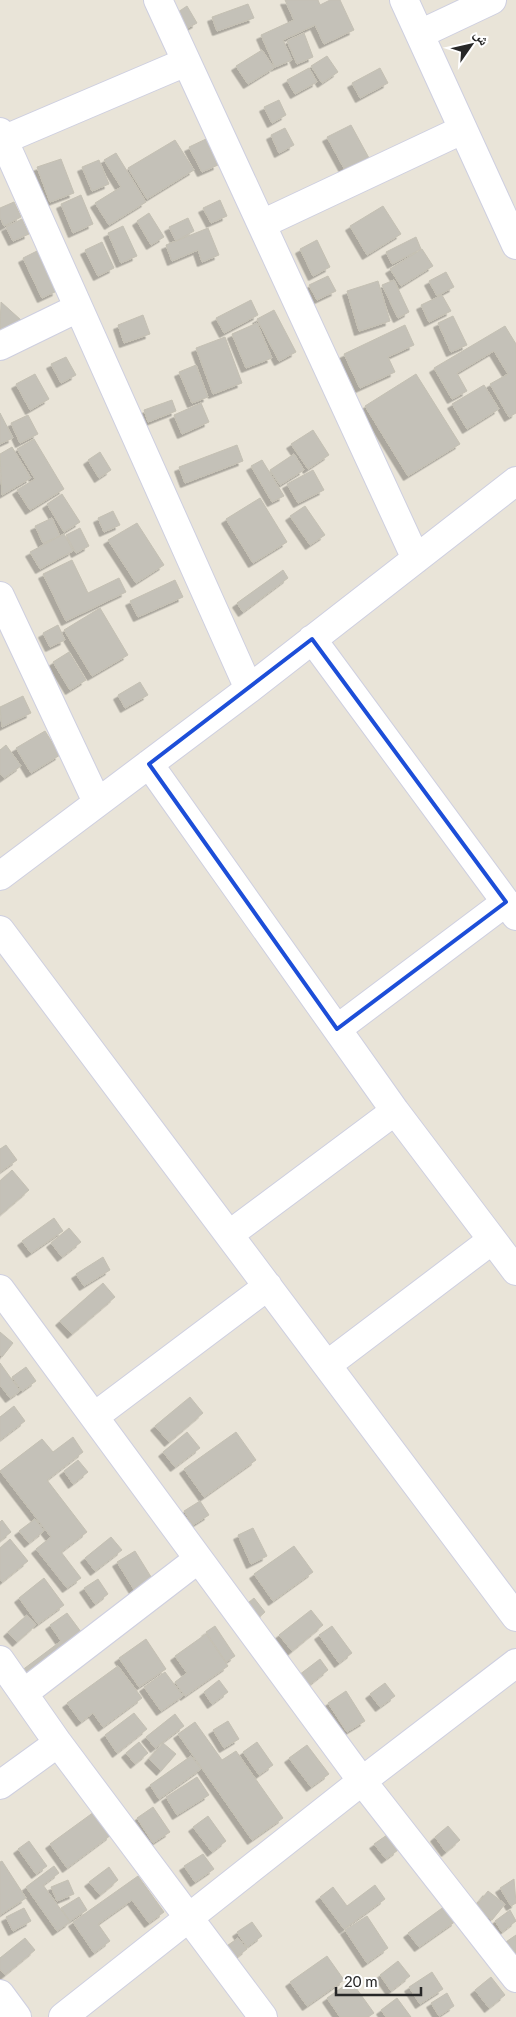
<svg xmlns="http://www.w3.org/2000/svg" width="516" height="2017" viewBox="0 0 516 2017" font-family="Lato,'Noto Naskh Arabic',sans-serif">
	<defs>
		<filter id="shadow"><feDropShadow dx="-4.5" dy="4.5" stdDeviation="0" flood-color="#0004"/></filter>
	</defs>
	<rect width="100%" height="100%" fill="#e9e4d8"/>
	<path fill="#c4c1b8" stroke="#c4c0b3" filter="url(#shadow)" d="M285,0H318L320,5L330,0H340L354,30L324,44L315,25L283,40L292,60L275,67L261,35L294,20Z
		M248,4L254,18L217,31L212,17Z
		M187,6L197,23L182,31L172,16Z
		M304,33L313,57L297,64L287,41Z
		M262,50L274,68L248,84L236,66Z
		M327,56L338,72L322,83L311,66Z
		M309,68L317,82L295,94L287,80Z
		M380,68L388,83L360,98L352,83Z
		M279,100L286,115L272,123L264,107Z
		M351,125L375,169L351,181L327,137Z
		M285,128L294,145L279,153L271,135Z
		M206,139L218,165L202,172L189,147Z
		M175,140L194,170L147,199L128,168Z
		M116,153L146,202L109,225L95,203L121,187L104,160Z
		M61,159L74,193L50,202L37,167Z
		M99,160L109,184L92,191L82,167Z
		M81,195L93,224L73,233L61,204Z
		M220,200L227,216L211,223L203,208Z
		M14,202L21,217L4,226L0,217V208Z
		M383,206L401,234L367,255L350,226Z
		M149,213L164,237L151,245L137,221Z
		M188,218L194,231L176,241L169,227Z
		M22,219L29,234L13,241L6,227Z
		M123,226L137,256L121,263L108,233Z
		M208,228L219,255L202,262L198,250L172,261L166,245Z
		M416,237L421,249L392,264L386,252Z
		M317,240L330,267L313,276L300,249Z
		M102,242L114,268L98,276L85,250Z
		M422,249L433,266L401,286L390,269Z
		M37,251L57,291L42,298L23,258Z
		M446,272L454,287L437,296L429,281Z
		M328,276L336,291L317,300L309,285Z
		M394,280L409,312L398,318L382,285Z
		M378,281L390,321L359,331L347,291Z
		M442,295L451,311L429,322L421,305Z
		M251,300L258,315L224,333L216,318Z
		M1,302L21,320L4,339L0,335Z
		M274,310L296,352L279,361L257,319Z
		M143,315L150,334L124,343L118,325Z
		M453,316L467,345L451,352L438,323Z
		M257,323L272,358L246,368L232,334Z
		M405,325L414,345L388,357L395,372L360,388L344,354Z
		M505,326L516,344V413L509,417L490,384L508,374L494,351L457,373L467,391L452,399L434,368Z
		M225,337L242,383L213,394L196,348Z
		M66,357L76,375L61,383L51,364Z
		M196,365L208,397L192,403L179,372Z
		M35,374L49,399L30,410L16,384Z
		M416,374L460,444L408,476L365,406Z
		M484,385L499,409L467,429L452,404Z
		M172,400L176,411L148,422L144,410Z
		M201,403L209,422L182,434L174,415Z
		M0,413L13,438L0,444Z
		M28,415L38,434L20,443L11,423Z
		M313,430L329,455L308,469L291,444Z
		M34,439L64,489L30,510L17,490L35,479L17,449Z
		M237,445L243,461L185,483L179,467Z
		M12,447L31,478L2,495L0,454Z
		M100,452L111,470L99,478L88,460Z
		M294,454L304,470L280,485L270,470Z
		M262,460L284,496L272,502L251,466Z
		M313,470L324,490L298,503L287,484Z
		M62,494L80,522L64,532L47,504Z
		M260,498L287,542L253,563L226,519Z
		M305,506L325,535L310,545L290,516Z
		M113,511L120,525L104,532L98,518Z
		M52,518L60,536L43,543L35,526Z
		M137,523L164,565L136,583L108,540Z
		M80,528L89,546L76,553L66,535Z
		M64,534L73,551L40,569L30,552Z
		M72,560L88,593L119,578L126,592L66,621L43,574Z
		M283,570L288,578L243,612L237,603Z
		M175,580L183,597L138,617L130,601Z
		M100,608L128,655L92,676L64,630Z
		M58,625L65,640L50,647L43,633Z
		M69,652L86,680L70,690L53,662Z
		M140,682L148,695L125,708L118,695Z
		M23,696L31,713L2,727L0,707Z
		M45,731L60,755L31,773L16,748Z
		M6,745L21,766L4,778L0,773V750Z
		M6,1145L17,1160L0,1172V1149Z
		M12,1170L29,1190L0,1215V1181Z
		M54,1218L63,1231L31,1253L22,1241Z
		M69,1228L81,1242L62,1257L51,1243Z
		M103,1257L110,1270L84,1286L76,1274Z
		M103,1283L115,1297L72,1334L60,1321Z
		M0,1332L13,1343L2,1357L0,1355Z
		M0,1363L20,1391L10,1398L0,1385Z
		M26,1367L36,1381L22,1391L12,1377Z
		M190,1397L203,1413L169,1442L155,1426Z
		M14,1406L25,1421L0,1440V1417Z
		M187,1432L200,1448L175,1467L163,1452Z
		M236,1432L256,1460L204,1497L184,1469Z
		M73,1437L83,1452L47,1480L87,1532L61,1552L81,1578L67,1588L36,1549L51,1537L0,1471L42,1439L53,1452Z
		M78,1460L88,1472L73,1484L64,1471Z
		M200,1501L209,1515L193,1525L184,1511Z
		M35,1519L44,1531L29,1543L19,1531Z
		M2,1520L11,1532L0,1541V1522Z
		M253,1528L267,1556L251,1564L238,1535Z
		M111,1537L122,1550L95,1571L85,1558Z
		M10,1539L28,1561L2,1582L0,1579V1548Z
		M294,1546L313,1572L273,1601L254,1574Z
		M135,1551L153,1580L135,1591L117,1562Z
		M44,1578L64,1605L38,1624L19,1598Z
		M98,1579L108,1594L95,1604L84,1588Z
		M254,1598L265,1612L254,1622L243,1607Z
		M311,1610L323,1625L292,1651L279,1635Z
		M67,1613L90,1644L32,1687L21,1671L61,1641L50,1625Z
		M27,1615L36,1625L17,1642L8,1632Z
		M215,1626L235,1656L226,1662L206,1632Z
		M332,1626L352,1653L339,1663L319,1635Z
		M206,1634L228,1666L185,1696L175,1682L187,1673L175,1656Z
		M146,1639L166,1669L139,1687L119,1658Z
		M320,1659L328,1670L308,1686L299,1675Z
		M118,1666L142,1698L103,1727L93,1713L81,1722L67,1703Z
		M165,1672L183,1696L161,1711L144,1687Z
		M219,1680L228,1692L212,1704L204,1692Z
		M385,1683L395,1696L380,1707L370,1694Z
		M346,1691L365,1721L347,1732L328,1703Z
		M134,1713L147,1729L117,1753L105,1735Z
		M175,1714L184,1726L155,1748L146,1737Z
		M228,1721L239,1739L224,1748L213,1730Z
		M195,1722L222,1760L236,1751L283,1818L252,1840L178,1734Z
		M139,1742L148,1753L135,1764L126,1753Z
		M257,1742L273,1765L259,1775L243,1752Z
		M163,1743L176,1754L161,1771L149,1759Z
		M307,1745L329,1774L311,1787L289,1758Z
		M191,1756L201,1769L159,1799L150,1785Z
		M197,1777L209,1795L177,1815L166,1797Z
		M153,1807L170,1832L153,1843L137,1818Z
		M94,1812L111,1835L67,1868L50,1844Z
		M208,1816L226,1841L212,1852L193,1827Z
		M448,1826L460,1840L446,1852L435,1837Z
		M387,1835L398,1850L386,1859L374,1844Z
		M29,1841L47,1866L36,1874L18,1849Z
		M203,1854L214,1869L195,1882L184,1866Z
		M2,1861L26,1898L0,1915V1862Z
		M54,1866L59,1873L43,1885L70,1922L57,1931L26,1887Z
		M109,1867L118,1880L100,1895L89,1882Z
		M138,1876L164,1912L149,1923L132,1900L98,1924L110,1941L94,1953L73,1922Z
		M514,1879L516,1903L511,1906L500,1888Z
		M68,1880L74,1894L57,1901L51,1887Z
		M375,1885L385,1899L344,1929L320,1897L333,1887L347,1906Z
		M488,1891L505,1904L492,1920L475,1907Z
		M79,1897L87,1910L70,1921L61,1908Z
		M445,1906L456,1921L419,1947L408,1933Z
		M24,1908L31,1921L13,1931L6,1917Z
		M510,1910L516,1921L502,1932L495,1921Z
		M367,1916L388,1948L367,1963L345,1930Z
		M252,1922L262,1936L247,1947L237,1932Z
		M516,1935V1957L503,1944Z
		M25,1938L35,1950L5,1975L0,1969V1958Z
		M238,1938L247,1949L233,1960L224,1948Z
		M327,1956L344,1980L307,2006L290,1982Z
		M398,1961L410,1976L391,1991L380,1975Z
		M432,1972L443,1989L420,2004L409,1987Z
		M491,1977L505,1995L489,2008L475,1990Z
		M351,1981L374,2013L368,2017H340L327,1998Z
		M447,1993L454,2006L439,2016L431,2003Z
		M397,1998L411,2017H386L381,2010Z"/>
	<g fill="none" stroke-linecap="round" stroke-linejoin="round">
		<g stroke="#cecfe0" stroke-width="30">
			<path id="minor" d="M158,0L416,559
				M404,0L516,245
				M420,34L492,0
				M0,132L249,689
				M3,140L186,62
				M262,224L462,130
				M0,346L78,308
				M0,596L97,802
				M312,639L516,916
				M149,764L395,1111L516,1271
				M0,876L249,689L516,481
				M0,930L516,1617
				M337,1029L506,902
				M230,1234L395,1111
				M0,1289L362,1781L516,1978
				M327,1365L492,1240
				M95,1416L268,1286
				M0,1660L58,1743L263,2017
				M24,1693L197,1560
				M0,1785L58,1743
				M0,1994L17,2017
				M63,2017L362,1781L516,1663"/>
		</g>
		<use href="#minor" stroke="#fff" stroke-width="28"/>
	</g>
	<path fill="none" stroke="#1d4ed8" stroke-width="4" stroke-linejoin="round" d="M312,639L506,902L337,1029L149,764Z"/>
	<g transform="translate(471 45) rotate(56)" stroke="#ffffff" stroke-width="4" paint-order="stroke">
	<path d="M0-4L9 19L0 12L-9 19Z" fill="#272727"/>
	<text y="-8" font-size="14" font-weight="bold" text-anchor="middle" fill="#272727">ش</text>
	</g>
	<path d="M336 1987v8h85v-8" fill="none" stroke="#272727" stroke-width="2.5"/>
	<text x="344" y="1987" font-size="15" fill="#272727" stroke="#ffffff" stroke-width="4" paint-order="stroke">20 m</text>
</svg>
